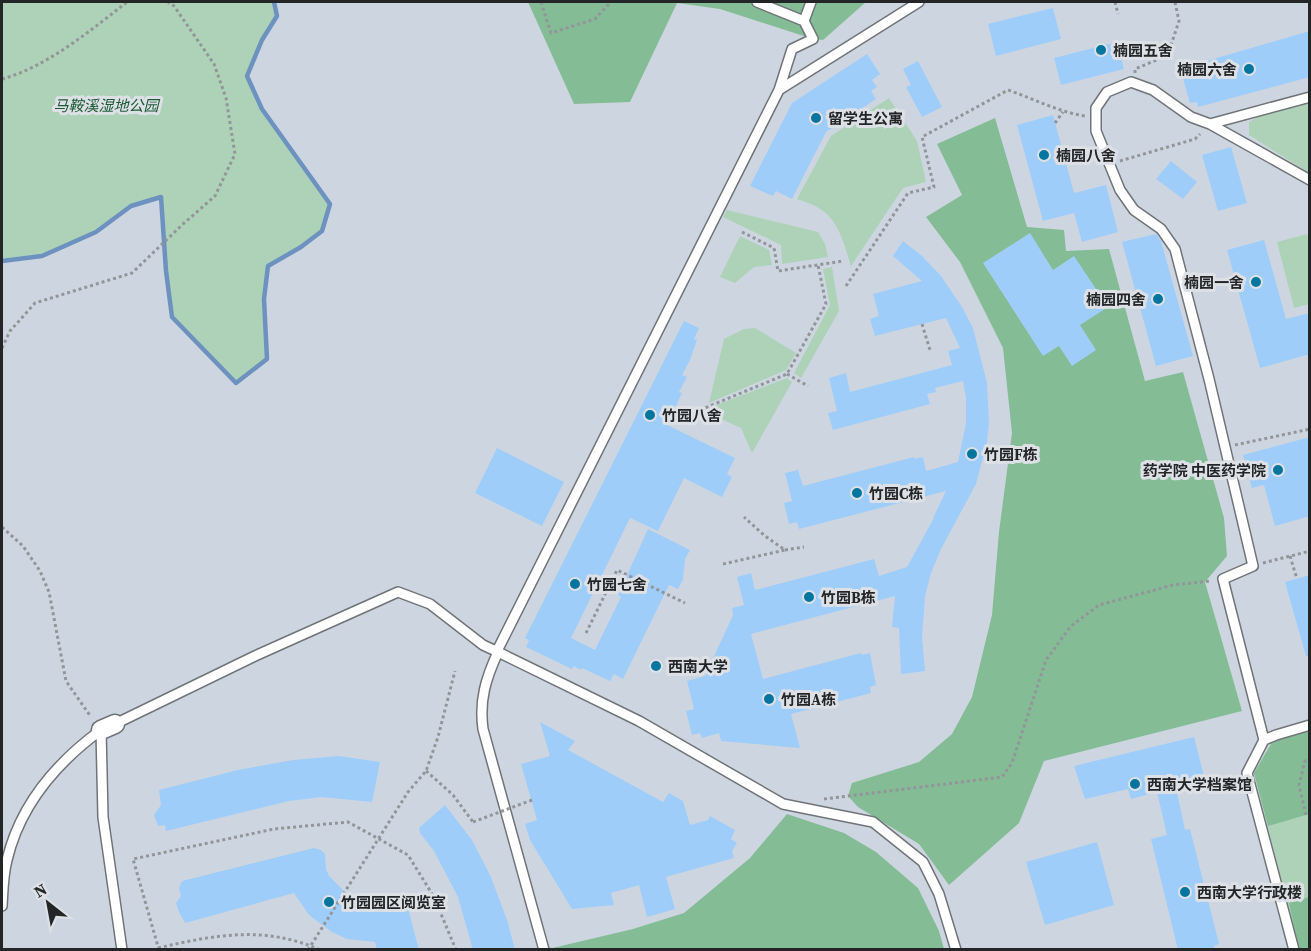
<svg xmlns="http://www.w3.org/2000/svg" width="1311" height="951" viewBox="0 0 1311 951" font-family="'Source Serif 4','Noto Sans SC',serif">
	<rect width="100%" height="100%" fill="#dde1e6"/>
	<path fill="#cdd6e0" d="M274,2H1309V949H2V261L42,256L96,232L131,206L161,197L166,271L267,359L264,299L268,266L301,247L321,231L312,177L262,109L247,76L262,40L277,16Z"/>
	<path fill="#add2b7" d="M2,2H274L277,16L262,40L247,76L262,109L330,204L322,231L301,247L268,266L264,299L267,359L236,383L172,317L166,271L161,197L131,206L96,232L42,256L2,261Z
		M889,98L917,141L926,182L903,188L851,266C845,248 840,223 823,211C816,205 805,202 797,199L831,136Z
		M1309,103H1310L1309,173L1249,135V122L1262,115Z
		M727,210L818,232L825,244L828,257L782,264L781,245L723,217Z
		M1307,234L1310,243L1309,304L1294,308L1277,242Z
		M740,236L769,250L772,265L754,267L735,283L720,277Z
		M832,267L839,311L801,378L794,373L830,305L823,269Z
		M755,328L796,353L786,370L709,403L724,339L744,329Z
		M787,378L792,382L752,453L741,428L706,412L709,408Z
		M1309,725V949H1299L1254,773Z"/>
	<path fill="#84bc95" d="M528,2H866L823,40L813,39L720,9L677,3L630,102L574,104Z
		M995,118L1027,227L1064,230L1066,251L1109,249L1145,381L1183,372L1224,518L1227,556L1205,582L1242,711L1044,761L1019,823L949,885L919,844L858,807L848,796L852,783L919,762L952,734L972,697L992,615L999,532L1012,433L1003,348L960,262L926,217L962,195L937,144Z
		M1309,725V814L1268,826L1254,773L1276,735Z
		M787,814L844,833L876,852L918,888L939,931L944,949L544,950L633,929L684,913L750,858Z
		M1309,897V949H1299L1289,903Z"/>
	<g fill="none" stroke-linecap="round" stroke-linejoin="round">
		<path stroke="#6d92c0" stroke-width="4.5" d="M2,261L42,256L96,232L131,206L161,197L166,271L172,317L236,383L267,359L264,299L268,266L301,247L322,231L330,204L262,109L247,76L262,40L277,16L274,2"/>
	</g>
	<path fill="#9ecdfa" d="M1053,8L1061,39L996,56L988,24Z
		M1310,31V77L1198,107L1197,102L1190,103L1182,75L1190,72L1189,66Z
		M1117,42L1124,69L1061,85L1054,58Z
		M867,54L880,74L872,80L877,87L871,91L876,99L826,132L792,199L776,191L773,196L768,194L750,186L792,103Z
		M918,61L942,107L922,117L906,87L911,85L903,69Z
		M1053,115L1074,193L1106,185L1118,232L1082,242L1074,213L1043,221L1017,125Z
		M1231,147L1247,203L1218,211L1202,155Z
		M1171,161L1197,182L1183,199L1156,179Z
		M1030,233L1053,270L1074,256L1108,307L1080,325L1096,350L1072,366L1059,346L1043,356L983,263Z
		M1156,234L1161,241L1193,356L1156,366L1122,242Z
		M1264,240L1286,319L1310,313V354L1260,368L1227,250Z
		M903,241L922,256L941,276L962,307L973,328L987,383L989,423L987,442L976,484L941,549L931,573L925,596L922,638L925,671L901,674L899,628L892,627L895,596L751,634L763,679L861,653L862,655L870,653L876,685L870,687L871,693L791,714L800,748L721,741L719,733L702,738L700,733L692,735L686,711L694,709L687,681L705,676L733,615L732,608L744,605L737,577L751,573L755,590L874,559L879,576L907,567L935,516L933,518L946,491L799,529L797,522L789,524L784,503L792,501L785,473L798,470L803,486L914,457V459L923,457L926,471L958,462L966,423V398L963,381L935,388L936,392L927,394L930,404L833,430L828,413L837,411L829,378L846,373L850,392L952,365L948,351L960,348L946,318L875,336L870,319L879,316L873,294L922,281L893,256Z
		M684,321L699,328L694,339L697,340L690,360L682,375L687,377L679,392L682,393L667,425L735,458L727,474L732,477L722,497L684,478L658,531L630,518L571,638L595,650L621,597L618,595L648,529L690,550L685,559L683,579L678,589L669,585L623,679L614,674L610,681L582,668L581,670L574,666L572,669L526,647L529,640L525,638Z
		M1310,437V516L1275,526L1264,485L1252,488L1243,455Z
		M497,448L564,482L542,526L475,493Z
		M1310,575V656H1306L1285,582Z
		M540,722L575,741L568,750L663,802L669,793L683,801L690,825L708,820L710,816L735,830L731,839L737,843L732,851L734,858L666,877L675,909L647,917L639,885L611,893L614,905L572,909L530,840L525,824L537,820L521,764L550,756Z
		M1194,737L1205,780L1176,788L1185,830L1190,829L1219,944L1214,946L1215,950H1178L1151,839L1167,835L1157,792L1131,799L1128,789L1085,799L1074,766Z
		M339,756L380,762L372,802L322,797L289,801L166,831L165,825L158,826L154,815L161,805L159,790L238,770L293,760Z
		M445,805L472,840L491,877L508,923L515,950H473L458,897L434,851L420,833L419,828Z
		M1097,842L1114,905L1045,925L1026,862Z
		M314,848L321,850L325,854L326,869L329,876L350,897L370,903L391,901L392,898L397,897L403,898L406,901L419,950H377L375,942L347,939L332,932L309,915L294,893L185,923L179,912L176,903L181,896L179,888L182,881Z"/>
	<g fill="none" stroke-linecap="round" stroke-linejoin="round">
		<g stroke="#707478" stroke-width="12">
			<path id="service" d="M757,2L804,21
				M779,90L792,49L813,39L804,21L811,2
				M1210,124L1310,180
				M497,651L779,90L919,2
				M115,724L255,656L398,592L430,604L483,645L498,652
				M101,730L103,817L122,950
				M1264,740L1223,579L1253,566L1209,379L1175,249L1161,229L1134,210L1120,190L1096,131V108L1107,92L1131,82L1153,90L1191,117L1210,124L1310,97
				M2,906C3,891 3,875 7,860C20,805 56,763 101,730
				M544,950L483,729C479,700 486,678 498,652L639,721L783,804L873,822L923,862L939,894L956,950
				M1294,950L1247,773L1264,740L1276,735L1310,725"/>
		</g>
		<g stroke="#707478" stroke-width="21">
			<path id="minor" d="M101,730L115,724"/>
		</g>
		<path stroke="#929599" stroke-width="3" stroke-dasharray="3 3" stroke-linecap="butt" d="M541,2L551,33L595,19L611,2
			M1115,2L1118,14
			M1135,73V69L1159,59L1171,45L1179,21L1175,2
			M2,79C47,67 91,30 127,2
			M1055,123L1063,112
			M1120,161L1195,139L1200,134
			M742,232L774,248L778,271L843,261
			M846,286L908,193L934,187L922,137L1008,90C1034,99 1059,112 1085,116
			M922,324L930,350
			M2,348L10,331L35,303L132,273L182,225L215,196L235,154L226,98L214,64L174,6L168,2
			M787,374L808,386
			M700,410L787,374L826,304L818,265
			M1235,445L1310,429
			M2,527L23,546L40,571L49,592L66,681L91,717
			M785,550L804,547
			M1290,556L1297,579
			M1263,563L1310,551
			M723,564L785,550L765,536L744,517
			M586,633L617,570L685,603
			M426,771L453,795L473,822
			M824,799L1002,777L1012,763L1046,660L1071,626L1099,605L1173,585L1211,581
			M1306,815L1299,785L1305,761L1310,760
			M158,948C214,935 265,925 320,950
			M159,950L133,859L274,829L348,822L408,855L434,897L456,950
			M308,950L408,792L426,771L438,737L455,671"/>
		<use href="#service" stroke="#fff" stroke-width="9"/>
		<use href="#minor" stroke="#fff" stroke-width="18"/>
		<path stroke="#929599" stroke-width="3" stroke-dasharray="3 3" stroke-linecap="butt" d="M473,822L532,800"/>
	</g>
	<g fill="#00759e" stroke="#dde1e6" stroke-width="2">
		<circle cx="1101" cy="50" r="6"/>
		<circle cx="1249" cy="69" r="6"/>
		<circle cx="816" cy="118" r="6"/>
		<circle cx="1044" cy="155" r="6"/>
		<circle cx="1256" cy="282" r="6"/>
		<circle cx="1158" cy="299" r="6"/>
		<circle cx="650" cy="415" r="6"/>
		<circle cx="972" cy="454" r="6"/>
		<circle cx="1278" cy="470" r="6"/>
		<circle cx="857" cy="493" r="6"/>
		<circle cx="575" cy="584" r="6"/>
		<circle cx="809" cy="597" r="6"/>
		<circle cx="656" cy="666" r="6"/>
		<circle cx="769" cy="699" r="6"/>
		<circle cx="1135" cy="784" r="6"/>
		<circle cx="1185" cy="892" r="6"/>
		<circle cx="329" cy="902" r="6"/>
	</g>
	<g text-anchor="middle" dominant-baseline="central" stroke-width="6" stroke-linejoin="round" paint-order="stroke">
		<g font-size="15" font-weight="bold" fill="#242527" stroke="#dde1e6" text-anchor="start">
			<text x="1113" y="50">楠园五舍</text>
			<text x="1237" y="69" text-anchor="end">楠园六舍</text>
			<text x="828" y="118">留学生公寓</text>
			<text x="1056" y="155">楠园八舍</text>
			<text x="1244" y="282" text-anchor="end">楠园一舍</text>
			<text x="1146" y="299" text-anchor="end">楠园四舍</text>
			<text x="662" y="415">竹园八舍</text>
			<text x="984" y="454">竹园F栋</text>
			<text x="1266" y="470" text-anchor="end">药学院 中医药学院</text>
			<text x="869" y="493">竹园C栋</text>
			<text x="587" y="584">竹园七舍</text>
			<text x="821" y="597">竹园B栋</text>
			<text x="668" y="666">西南大学</text>
			<text x="781" y="699">竹园A栋</text>
			<text x="1147" y="784">西南大学档案馆</text>
			<text x="1197" y="892">西南大学行政楼</text>
			<text x="341" y="902">竹园园区阅览室</text>
		</g>
		<g font-size="15" font-style="italic" fill="#1b5a35" stroke="#dde1e6">
			<text x="106" y="105">马鞍溪湿地公园</text>
		</g>
	</g>
	<rect width="1311" height="951" fill="none" stroke="#242527" stroke-width="6"/>
	<g transform="translate(48 903) rotate(329)" stroke="#dde1e6" stroke-width="4.5" paint-order="stroke">
	<path d="M0-4.5L10 22L0 15L-10 22Z" fill="#242527"/>
	<text y="-9" font-size="16" font-weight="bold" text-anchor="middle" fill="#242527">N</text>
	</g>
</svg>
